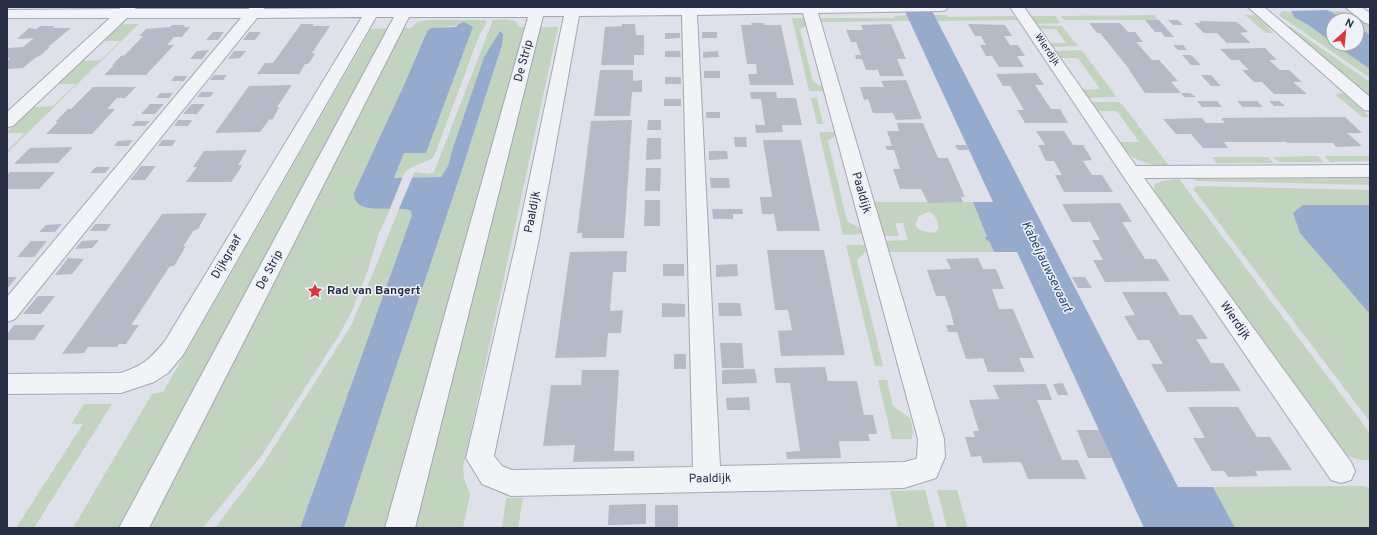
<svg xmlns="http://www.w3.org/2000/svg" width="1377" height="535" viewBox="0 0 1377 535" font-family="Overpass,sans-serif">
	<rect width="100%" height="100%" fill="#dee1ea"/>
	<path fill="#c2d4bf" fill-rule="evenodd" d="M1282,11L1292,12L1333,35V44H1344L1370,64V78L1279,15Z
		M1328,11C1344,9 1358,16 1370,25V35L1357,26V20H1346Z
		M907,15L910,21L821,22V18H895L894,16Z
		M934,15H946L948,17L1014,16L1018,20L937,21Z
		M1154,15L1158,20H1067L1063,19L1061,16Z
		M1245,15H1254L1258,17L1273,33H1266Z
		M1032,16H1056L1060,23L1035,24Z
		M792,18H804L807,25L800,29L813,82L824,87V91H809Z
		M506,19L515,21L518,24V27H527L389,528H344L392,379L460,176L502,45L500,31L484,57L448,166L441,177L412,178L414,172L428,174L434,172L493,20Z
		M429,20H484L487,22L479,36L434,157C423,165 408,164 402,178H394L404,153H426L473,27L450,26L427,31L426,32L404,85L368,208L390,209L378,236L367,273L351,313L339,335L262,455L203,528H147L403,28H411L417,22Z
		M123,24H139L7,153V151L25,133H7V131L34,107L53,106L76,84H57L82,61L101,60L120,41H103Z
		M1036,25L1062,26L1078,46L1052,47L1048,43H1066L1056,29H1039Z
		M539,27H558L463,468L464,479L470,494L463,528H413Z
		M1287,27H1291L1370,82V97Z
		M391,28L122,528H73L152,394L163,392L371,29Z
		M1079,50L1083,52L1116,96L1115,97L1087,98L1081,90L1100,89L1078,58H1059L1054,51Z
		M1343,93L1370,117H1362L1335,94Z
		M811,98H817L823,124H817Z
		M1090,102H1118L1122,104L1169,166C1148,166 1130,160 1118,142H1139L1117,111H1096Z
		M819,132H835L836,135L828,141L847,221L861,229L862,234L843,235Z
		M1318,156L1324,162H1279L1273,157Z
		M1324,156H1370V161L1330,162Z
		M1212,157H1268L1273,163H1216Z
		M1370,178V185L1197,181L1194,179Z
		M1179,179L1370,433V460H1360L1342,454L1155,195L1154,190L1155,184L1162,181Z
		M1198,186L1370,190V422L1194,190V188Z
		M873,202H973L987,237H985L986,240L989,241L994,252H887L884,241L908,240L903,223H895L899,236H883ZM928,212C935,214 939,221 938,229L934,233C927,232 917,231 915,224L919,216Z
		M399,209L408,210L413,213L412,215L300,528H215L261,467L352,324Z
		M846,245H865L866,251L857,260L883,366H875Z
		M878,380H887L893,406L910,418L913,431L912,439H892Z
		M84,404H112L34,528H16L83,424H71Z
		M1363,486L1370,488V528H1235L1213,487Z
		M925,490L935,528H898L890,491Z
		M937,490H957L968,528H947Z
		M506,498H523L518,528H502Z"/>
	<path fill="#95aacd" d="M903,7H930L1178,487H1213L1235,528H1144L1017,252H994L989,241L986,240L985,237H987L973,202H993Z
		M1287,7H1322L1346,20H1333V43L1310,26L1294,17L1292,12Z
		M464,22L473,27L426,153H404L394,178L441,177L448,166L453,148L484,57L500,31L503,34L502,45L460,176L392,379L344,528H300L412,215L411,211C396,204 353,218 354,193L404,85L427,31L431,28L456,27L459,24Z
		M1357,26L1370,35V69L1334,44H1357Z
		M1303,205H1370V314L1300,233L1293,213Z"/>
	<path fill="#dee1ea" d="M1285,7H1325L1329,10L1288,11Z
		M403,176H413L398,211H389Z"/>
	<path fill="#b5bac7" d="M1145,20H1159L1174,37H1165L1161,32H1155Z
		M1168,20H1178L1183,25H1173Z
		M1199,21L1237,22L1248,32L1240,33L1251,43H1227L1217,33H1204L1194,23H1201Z
		M751,23H764V25H781L794,85H750L748,74H757L756,64H747L741,25H752Z
		M1089,23H1120L1128,32H1135L1143,42H1136L1152,60H1159L1178,81L1171,82L1181,93H1145L1129,70H1130L1100,33H1097Z
		M301,24H314L312,26H330L312,53L315,54L311,60L308,64H305L299,74H257L265,63H273Z
		M622,24H635L636,35H644V55H634V65H601L605,27L622,26Z
		M891,24L906,59H897L904,76H880L878,70H866L862,59H856L855,55H861L856,42H851L846,30H863L861,25Z
		M968,24L1005,25L1012,36H1004L1010,45H1018L1025,56H1017L1024,67H999L992,56H986L980,45H986L981,36H975Z
		M172,25H185L183,27H190L182,37H174L167,45H174L146,75H104L114,65H112L121,56L125,55L143,36H139L146,29L170,27Z
		M40,26H55L52,28H71L48,47H50L41,55L35,58L23,68L7,69V61L10,58H7V48L23,47L34,38L17,39L29,28L36,29Z
		M213,32H224L218,40H206Z
		M249,32H261L255,40H243Z
		M702,32H717V38H702Z
		M665,33H680V38L665,39Z
		M1173,45H1183L1187,50H1178Z
		M1265,48L1277,60H1269L1280,70H1289L1302,82H1293L1307,94H1274L1262,82H1254L1242,70H1249L1239,60H1231L1220,49Z
		M209,50L202,59H190L197,51Z
		M234,51H246L240,58L228,59Z
		M665,51H680L681,57H665Z
		M718,51L719,57L703,58V52Z
		M1182,55H1191L1201,65H1191Z
		M600,70H633V81L642,80V92H632L630,116H594Z
		M704,71H720V78H704Z
		M1036,73L1044,85H1035L1051,109H1060L1068,123H1025L1017,110H1024L1010,86H1003L996,74Z
		M214,75H227L223,80H210Z
		M1201,75H1211L1221,86H1211Z
		M175,76H187L184,81H171Z
		M665,77H681V84H665Z
		M906,80L922,119L896,120L893,113H873L868,99L864,100L860,87H884L881,81Z
		M292,85L277,107H279L273,119L269,120L260,132L215,133L249,86Z
		M93,87H136L125,98H117L107,109H115L92,134H46L58,122H56V121L68,109H71Z
		M201,92H214L210,97H197Z
		M750,92H776L777,98H796L802,125H782L783,132L756,133L755,125H765L761,99H751Z
		M160,93H173L169,98H156Z
		M1181,93H1190L1196,97H1184Z
		M664,99H681V106H664Z
		M1197,101H1217L1222,107H1202Z
		M1237,101H1257L1263,107H1243Z
		M1269,101H1279L1285,106H1274Z
		M150,104H164L155,114H141Z
		M192,104H205L197,114H183Z
		M706,112H720V118H706Z
		M1345,117L1362,133H1347L1362,146L1336,147L1333,143H1287L1286,142H1224L1228,148H1203L1191,134H1176L1163,119L1202,118L1206,123H1225L1221,118Z
		M178,120H192L188,126H174Z
		M632,120L624,238H582V233H577L591,121Z
		M648,120H661V130H647Z
		M136,121H150L145,126H131Z
		M897,123H923L938,158H948L965,197H961L963,202L928,203L921,189H900L893,169H900L897,159L894,150H887L885,146H892L887,131H899Z
		M1036,131H1064L1073,145H1083L1092,160L1083,161L1092,175H1102L1113,192H1064L1055,175H1062L1054,161H1046L1038,145H1045Z
		M734,137H746L747,147H735Z
		M647,138H661V159L646,160Z
		M133,140L128,146H114L118,141Z
		M162,140H176L172,146H158Z
		M763,140H801L820,231H777L774,214H762L760,197H772Z
		M955,145H966L969,150H958Z
		M73,147L58,163L14,164L30,148Z
		M247,150L238,165H242L239,171L231,182H186L197,167H193L204,151Z
		M709,151H727L728,159L709,160Z
		M141,166H156L145,180H130Z
		M96,167H110L105,173H90Z
		M646,168H661L660,191H645Z
		M10,172H55L39,189H7V175Z
		M710,178H729L730,188H711Z
		M645,200H660V226H644Z
		M1120,203L1132,222H1122L1145,259H1156L1170,281L1105,282L1093,260H1103L1092,240H1100L1090,222H1072L1062,204Z
		M712,209H742L743,214H733V219H713Z
		M207,213L198,229L193,231L183,247L186,246L174,266H170L132,324L131,325H139L126,344H119L117,347H88L84,353L62,354L162,214Z
		M62,224L55,232H39L46,225Z
		M95,224H111L106,231H90Z
		M99,240L92,248L75,249L82,241Z
		M31,241H47L34,257H17Z
		M767,250H824L845,355L781,356L778,331L792,330L788,310H775Z
		M627,251L626,272H613L610,311L623,310L621,333H608L606,357L555,358L570,252Z
		M68,258L84,259L72,274L55,275Z
		M978,258L983,269H996L1004,289H992L999,309H1013L1034,358H1019L1025,372H988L983,358L966,359L957,332H948L946,325H954L950,310L945,296H936L927,270L951,269L946,259Z
		M663,264H684V276H663Z
		M737,264L738,276L716,277V265Z
		M7,277H17L7,289Z
		M1072,277H1085L1092,288H1078Z
		M1122,292H1166L1180,315H1192L1208,339H1196L1211,363H1223L1241,391L1167,392L1151,364H1163L1149,340H1138L1124,316L1135,315Z
		M38,296H55L41,314H23Z
		M662,303L685,304V317H662Z
		M718,303H740L742,316H719Z
		M14,325H45L34,340H7V334Z
		M720,343H742L744,368H722Z
		M674,354H686V369H674Z
		M825,367L828,381H857L864,415H873L877,434H868L870,441H839L841,458L787,459L786,452L800,451L790,383H776L774,368Z
		M755,369L757,383L722,384V370Z
		M582,370H619L614,451H634V461L573,462L575,445L543,446L551,385H581Z
		M1063,383L1068,395H1058L1053,384Z
		M1046,384L1052,400H1037L1062,460H1078L1086,479H1028L1021,462L983,463L981,456L971,457L965,437H975L973,431H979L969,400L999,399L993,385Z
		M749,397L750,410H727L726,398Z
		M1188,407H1238L1257,437H1270L1292,470L1255,471L1258,476L1228,477L1224,471H1212L1193,438H1205Z
		M1077,430H1099L1112,458H1088Z
		M646,504V524L608,525L609,505Z
		M655,505H678V528H655Z"/>
	<g fill="none" stroke-linecap="round" stroke-linejoin="round">
		<g stroke="#a3a7b4" stroke-width="2">
			<path id="minor" d="M122,7H136L135,9H249L250,7H265L264,9L367,8L368,7H382L381,8L400,7H948L946,10L941,11L818,13L944,439L945,457L936,478L904,488L511,496L482,484L466,458L516,243L564,16H543L415,528H385L528,17H409L149,528H119L394,17H376L183,355L168,373L154,382L121,393L7,394V374L121,373C144,365 150,359 165,341L362,17L257,18L15,319L7,322V297L241,18H127L13,126L7,127V112L110,18H7V10L119,9ZM803,13L918,439L917,457L916,459L904,462L720,466L697,15ZM682,15L693,467L512,470L502,466L494,456L538,243L579,16Z
				M1010,7H1024L1136,166L1370,165V177L1144,178L1351,462L1355,471L1351,480L1341,483L1331,480L1123,176Z
				M1248,7H1264L1370,97V111L1364,110Z
				M1345,7H1361L1370,13V24L1365,23Z"/>
		</g>
		<use href="#minor" fill="#f2f3f7" fill-rule="evenodd"/>
	</g>
	<defs>
		<g id="sight-bare" transform="scale(1.2)"><path d="M0-6L1.8-2.2L6-1.7L2.9 1.2L3.7 5.4L0 3.3L-3.7 5.4L-2.9 1.2L-6-1.7L-1.8-2.2Z" fill="#dc363b" stroke="#eef1f7" stroke-width="2.5" paint-order="stroke"/></g>
	</defs>
	<g fill-rule="evenodd">
		<use href="#sight-bare" x="315" y="291"/>
	</g>
	<g text-anchor="middle" dominant-baseline="central" stroke-width="3" stroke-linejoin="round" paint-order="stroke">
		<g font-size="10" fill="#262d42" stroke="#eef1f7">
			<text transform="translate(1047 50) rotate(56)">Wierdijk</text>
		</g>
		<g font-size="12" fill="#262d42" stroke="#eef1f7">
			<text transform="translate(524 61) rotate(-75)">De Strip</text>
			<text transform="translate(861 193) rotate(74)">Paaldijk</text>
			<text transform="translate(533 212) rotate(-79)">Paaldijk</text>
			<text transform="translate(227 257) rotate(-60)">Dijkgraaf</text>
			<text transform="translate(270 270) rotate(-62)">De Strip</text>
			<text transform="translate(1235 321) rotate(55)">Wierdijk</text>
			<text transform="translate(710 479) rotate(-1)">Paaldijk</text>
		</g>
		<g font-size="12" font-weight="bold" fill="#262d42" stroke="#eef1f7" text-anchor="start">
			<text x="327" y="291">Rad van Bangert</text>
		</g>
		<g font-size="13" font-style="italic" fill="#2c457a" stroke="#eef1f7">
			<text transform="translate(1046 267) rotate(64)">Kabeljauwsevaart</text>
		</g>
	</g>
	<rect width="1377" height="535" fill="none" stroke="#262d42" stroke-width="16"/>
	<g transform="translate(1345 32) rotate(27)"><circle r="19" fill="#eef1f7" stroke="#9ea3af"/>
	<path d="M0-3L7 15L0 10L-7 15Z" fill="#dc363b"/>
	<text y="-6" font-size="11" font-weight="bold" text-anchor="middle" fill="#262d42">N</text>
	</g>
</svg>
